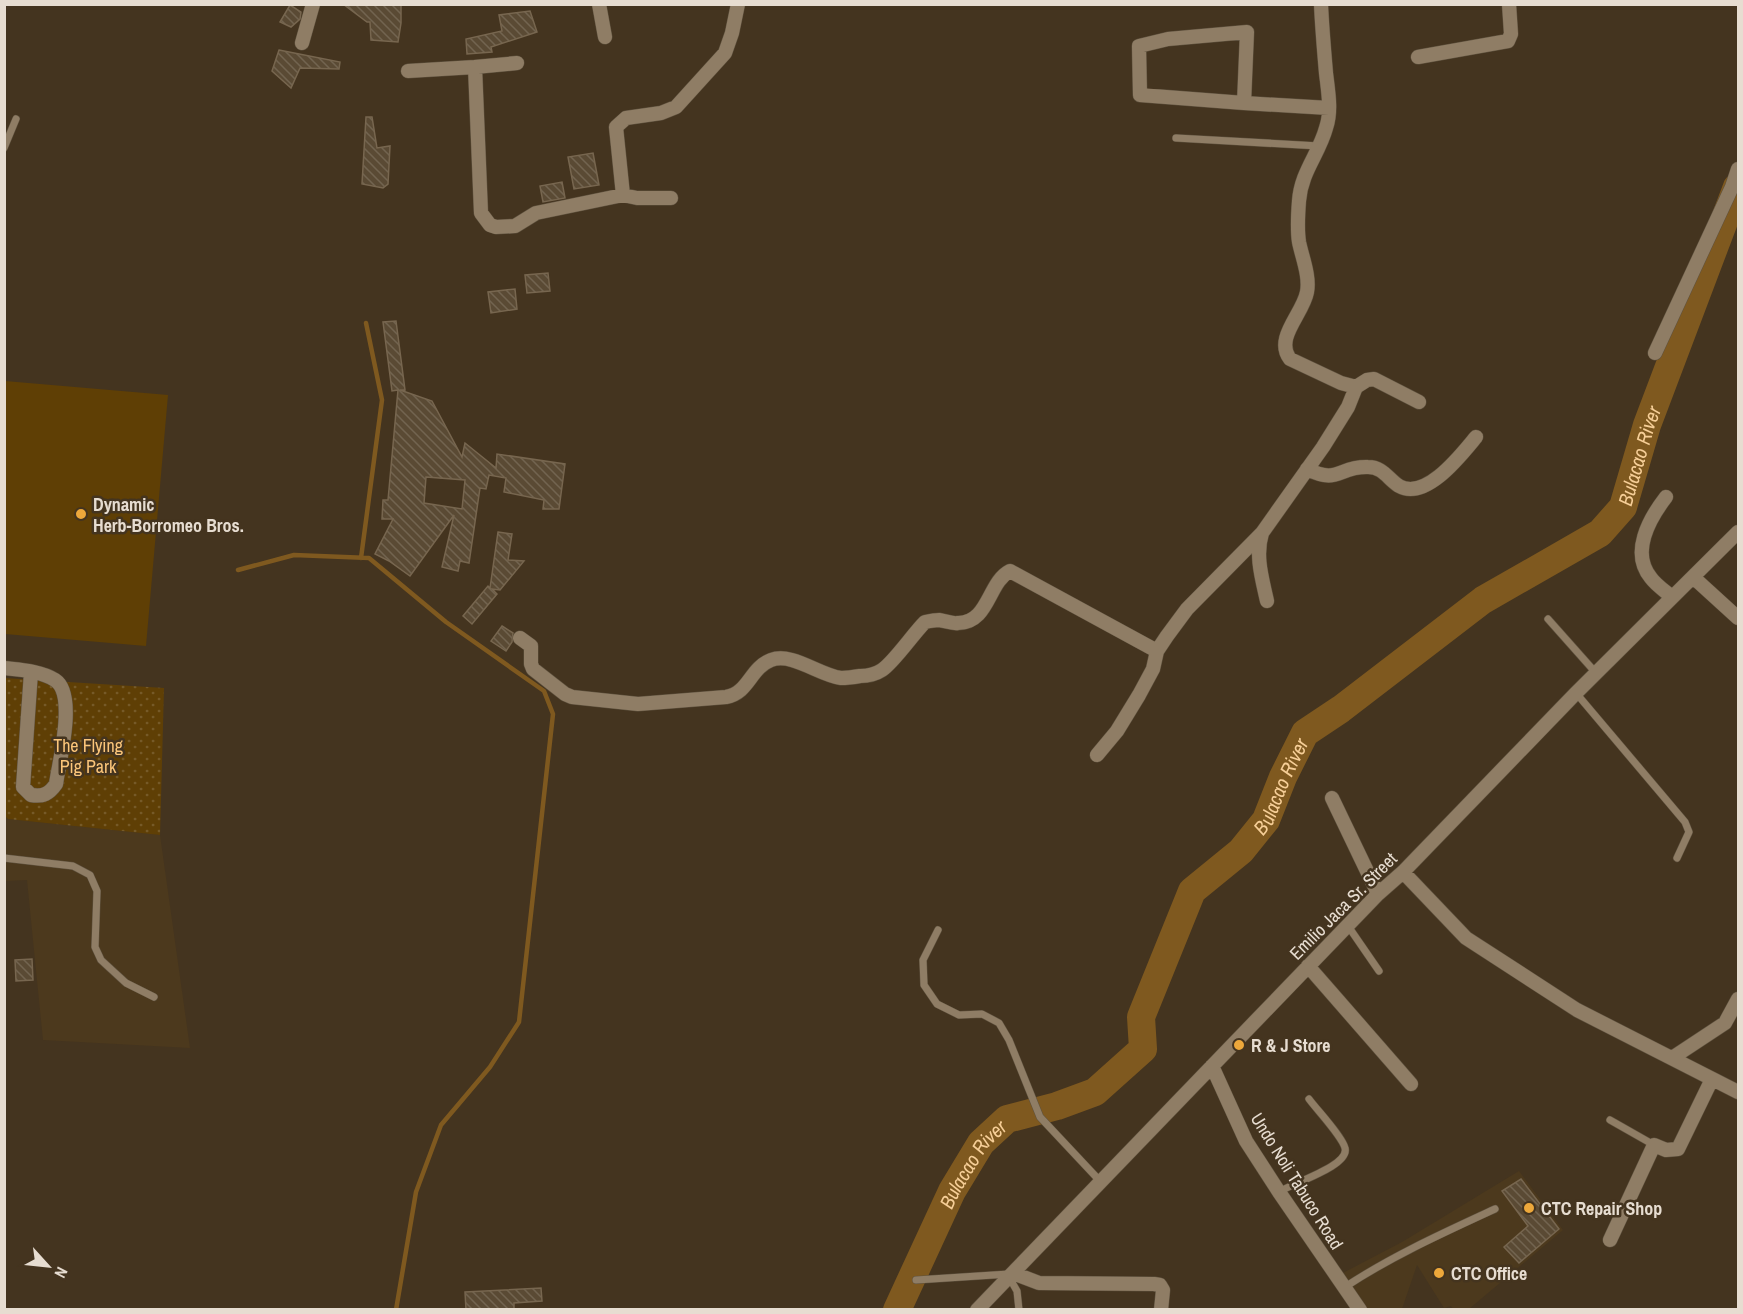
<svg xmlns="http://www.w3.org/2000/svg" width="1743" height="1314" viewBox="0 0 1743 1314" font-family="'Archivo Narrow',sans-serif">
	<defs>
		<pattern id="park-dots" width="8" height="8" patternUnits="userSpaceOnUse" patternTransform="scale(1.5)"><rect width="8" height="8" fill="#5f3f05"/><path d="M2 2h.1M6 6h.1" fill="none" stroke="#765a28" stroke-width="1.8" stroke-linecap="round"/></pattern>
		<pattern id="building-back-hatch" width="6" height="6" patternUnits="userSpaceOnUse" patternTransform="scale(1.5)"><rect width="6" height="6" fill="#5a4a34"/><path d="M-1 5l2 2M0 0l6 6M5-1l2 2" fill="none" stroke="#726450"/></pattern>
	</defs>
	<rect width="100%" height="100%" fill="#44341f"/>
	<path fill="#4c391d" d="M4,816L8,819L160,835L190,1048L43,1040L27,880L5,881Z
		M1519,1171L1563,1230L1469,1309H1453L1451,1306L1444,1308L1417,1265L1402,1309H1365L1341,1274L1402,1242Z"/>
	<path fill="url(#park-dots)" d="M4,678L164,688L160,835L8,819L5,816Z"/>
	<path fill="#5f3f05" d="M5,381L168,395L146,646L5,634Z"/>
	<g fill="none" stroke-linecap="round" stroke-linejoin="round">
		<path stroke="#7f591f" stroke-width="4.5" d="M361,558L382,400L366,323
			M238,570L294,555L369,558L446,622L544,691L553,714L519,1022L490,1067L441,1125L416,1192L396,1310"/>
		<path stroke="#7f591f" stroke-width="28" id="s1" d="M897,1310L952,1191L981,1143L1007,1119L1057,1106L1095,1092L1143,1049L1141,1017L1192,891L1241,851L1266,820L1283,777L1305,733L1341,709L1483,600L1600,533L1623,507L1647,425L1737,187"/>
	</g>
	<path fill="url(#building-back-hatch)" stroke="#77664f" stroke-width="1.5" fill-rule="evenodd" d="M343,4H401V23L398,42L371,40L370,22H367Z
		M290,5L301,12L300,19L291,27L280,22Z
		M530,11L537,32L491,47L492,52L467,54L466,39L502,31L499,15Z
		M279,50L340,62L339,69L300,68L291,88L272,71Z
		M366,117H372L377,148L390,146L388,184L383,188L362,184Z
		M593,153L599,185L574,189L568,157Z
		M562,182L565,198L543,202L540,186Z
		M548,273L550,291L527,293L525,275Z
		M515,289L517,309L491,313L488,292Z
		M396,321L405,390H400L432,401L462,457L465,443L496,468L497,454L565,464L559,509H543L544,500L504,492L506,478L489,475L486,489L480,488L469,563L460,561L458,571L442,567L454,515L410,576L389,561L375,554L393,519H382L383,500H388L398,390L392,391L383,322ZM426,477L465,480L462,509L424,503Z
		M498,532L512,534L508,560L524,561L500,590L492,589L497,594L472,624L463,616L488,586L490,588Z
		M502,626L513,633L512,642L506,651L491,641Z
		M32,959L33,980L16,981L15,960Z
		M1521,1179L1559,1229L1519,1263L1504,1247L1528,1226L1502,1191Z
		M541,1288L542,1301L514,1303V1310H466L465,1292Z"/>
	<g fill="none" stroke-linecap="round" stroke-linejoin="round">
		<g stroke="#5f523f" stroke-width="8">
			<path id="lane" d="M1176,138L1319,146
				M4,148L16,119
				M1548,619L1596,673
				M1576,693L1685,822L1689,832L1677,858
				M4,858L73,866L90,875L97,891L95,947L101,960L126,983L154,997
				M1348,926L1379,971
				M938,930L923,960L924,985L937,1004L959,1015L982,1014L999,1023L1009,1040L1040,1117L1100,1181
				M1610,1120L1654,1145
				M1279,1192C1292,1183 1350,1166 1345,1148C1342,1136 1317,1110 1309,1099
				M1009,1277L1017,1291L1019,1310
				M916,1280L1009,1274
				M1345,1287C1392,1256 1443,1233 1495,1209"/>
		</g>
		<g stroke="#5f523f" stroke-width="15">
			<path id="street" d="M599,4L605,37
				M1321,4C1322,27 1324,50 1326,73C1328,91 1332,111 1326,128C1319,154 1301,172 1299,201C1298,214 1297,229 1299,242C1302,257 1310,276 1307,292C1303,314 1274,338 1290,359L1341,383L1356,387L1367,380L1374,379L1419,402
				M1247,32L1244,103L1140,95L1139,46L1168,39Z
				M302,43L313,4
				M1418,57L1508,41L1511,34L1509,4
				M475,67L517,63
				M408,71L475,67L481,213L490,225L496,227L515,226L536,213L623,195L616,127L626,118L661,113L676,107L725,53L732,33L738,4
				M1244,103L1329,108
				M623,195L637,198H671
				M1655,353L1732,187L1738,169
				M1307,469C1339,485 1338,466 1368,467C1383,467 1388,479 1399,486C1426,501 1461,455 1476,437
				M1666,497C1649,519 1630,553 1651,578C1656,585 1665,591 1672,597
				M1262,533C1255,556 1262,578 1267,601
				M1693,577L1738,618
				M520,638L531,646V664L533,669L565,694L572,697L638,704L726,697C749,693 750,668 771,660C792,652 819,675 841,678C847,678 854,677 860,676C867,676 876,674 882,670C894,662 913,634 925,622C930,621 935,620 939,620C946,621 952,624 958,623C989,623 988,582 1010,571L1157,651
				M4,668C21,670 41,671 55,680C77,694 59,762 56,784C49,794 43,797 31,795L23,787L31,672
				M1097,755L1117,731L1139,695L1153,669L1157,651L1167,636L1187,609L1262,533L1323,447L1348,407L1356,387
				M1332,798L1378,894
				M1403,872L1466,938L1577,1010L1738,1092
				M1308,966L1411,1084
				M1672,1058L1725,1023L1738,999
				M1212,1066L1246,1141L1279,1192L1360,1310
				M1610,1240L1654,1145L1666,1150L1678,1149L1712,1079
				M1013,1273L1039,1283L1154,1284L1160,1285L1163,1290L1161,1310
				M977,1310L1378,894L1403,872L1576,693L1738,532"/>
		</g>
		<use href="#lane" stroke="#8f7d65" stroke-width="7"/>
		<use href="#street" stroke="#8f7d65" stroke-width="14"/>
	</g>
	<g fill="#eda83b" stroke="#44341f" stroke-width="2">
		<circle cx="81" cy="514" r="6"/>
		<circle cx="1239" cy="1045" r="6"/>
		<circle cx="1529" cy="1208" r="6"/>
		<circle cx="1439" cy="1273" r="6"/>
	</g>
	<g text-anchor="middle" dominant-baseline="central" stroke-width="5" stroke-linejoin="round" paint-order="stroke">
		<g font-size="18" font-weight="bold" fill="#e7ddd1" stroke="#44341f" text-anchor="start">
			<text x="93" y="504">Dynamic<tspan x="93" dy="21">Herb-Borromeo Bros.</tspan></text>
			<text x="1251" y="1045">R &amp; J Store</text>
			<text x="1541" y="1208">CTC Repair Shop</text>
			<text x="1451" y="1273">CTC Office</text>
		</g>
		<g font-size="18" fill="#fcc67a" stroke="#44341f">
			<text x="88" y="745">The Flying<tspan x="88" dy="21">Pig Park</tspan></text>
		</g>
		<g font-size="18" fill="#e7ddd1" stroke="#44341f">
			<text transform="translate(1343 906) rotate(-45)">Emilio Jaca Sr. Street</text>
			<text transform="translate(1297 1181) rotate(58)">Undo Noli Tabuco Road</text>
		</g>
		<g font-size="20" font-style="italic" fill="#f6ce97" stroke="#44341f">
			<text stroke="none"><textPath href="#s1" startOffset="1191">Bulacao River</textPath></text>
			<text stroke="none"><textPath href="#s1" startOffset="687">Bulacao River</textPath></text>
			<text stroke="none"><textPath href="#s1" startOffset="165">Bulacao River</textPath></text>
		</g>
	</g>
	<rect width="1743" height="1314" fill="none" stroke="#e7ddd1" stroke-width="12"/>
	<g transform="translate(48 1266) rotate(117)" stroke="#44341f" stroke-width="4.5" paint-order="stroke">
	<path d="M0-4.5L10 22L0 15L-10 22Z" fill="#e7ddd1"/>
	<text y="-9" font-size="16" font-weight="bold" text-anchor="middle" fill="#e7ddd1">N</text>
	</g>
</svg>
